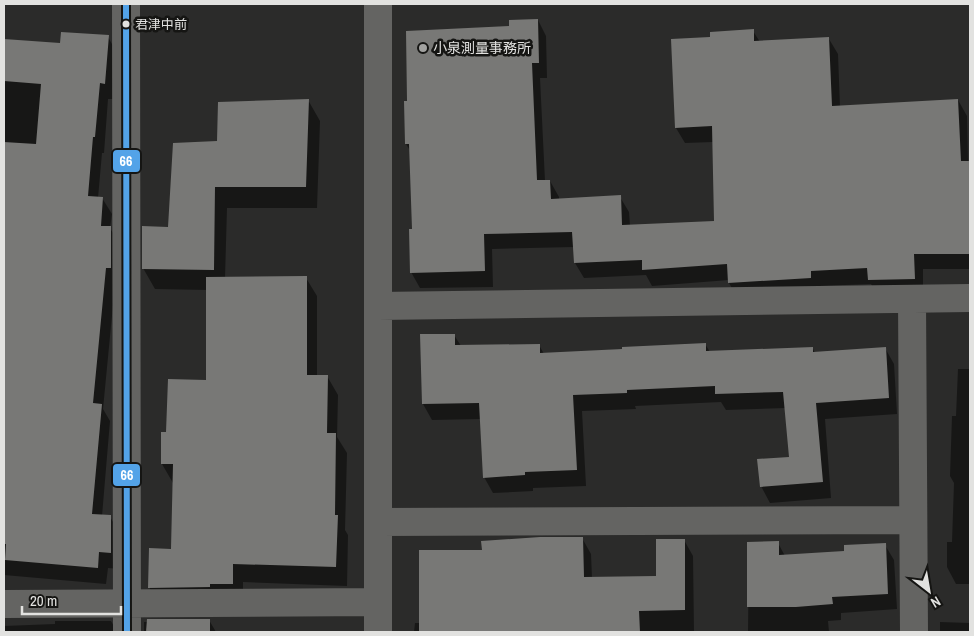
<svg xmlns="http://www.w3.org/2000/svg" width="974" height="636" viewBox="0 0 974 636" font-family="'Archivo Narrow','Noto Sans JP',sans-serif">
	<rect width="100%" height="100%" fill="#2b2b2a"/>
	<path fill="#0007" d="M538,20L546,36L547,78H540L545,181H550L559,197V200L620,197L629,212L630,226L716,222L713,142L685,143L676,128L711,38L753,31L760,42L829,39L838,54L840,107L958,100L967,116L968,162H970V269H923V294L878,295L871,284L819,286V294L738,299L729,283V280L652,286L646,275L584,278L575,263L574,247L492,249L493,287L420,288L411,272L413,230L411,152L406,144L405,102H408L510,27Z
		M108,37L117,53L114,99H108L104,153H102L98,198H102L112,214L110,228L119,243L103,409L110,421L102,516L110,517L120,533V569L108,568L106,584L4,575V40L62,44Z
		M308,100L320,121L317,208H227L225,278H306L317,296V376H327L338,395L337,437L347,453L345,530L348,535L347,586L243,582V603L160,606L149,587L172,550L173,483L162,464L167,434L207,381L208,290L155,289L143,268L169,228L218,142Z
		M454,335L461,346L539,345L544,354L705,344L710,352L813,349L815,353L885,348L894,364L897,414L825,419L831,498L770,503L761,486L790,458L786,408L726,410L721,402L635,406L636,409L582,411L586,486L533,488V491L493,493L484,477L481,419L432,420L423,404Z
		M958,369H970V584H956L947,567V542H952L954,483L950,476L952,416H956Z
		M582,538L591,554L592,578H658L684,540L693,556L694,632H414L415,623H420L483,551Z
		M749,543H778L785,556L846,552L885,545L894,560L897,609L841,613V620L828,621L829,632H748Z
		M209,620L216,632H144V622Z
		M55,621H111L117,632H4V626L55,624Z
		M940,622L970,623V632H940Z"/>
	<path fill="#787876" d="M538,19L539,63H532L537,180H550L551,199L621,195L622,225L714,221L712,126L675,128L671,39L710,37V32L754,29V41L829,37L832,106L958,99L961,161H970V254H914L915,279L868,280L867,268L811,271V278L728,283L727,264L642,270V260L574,263L572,232L484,234L485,271L410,273L409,229H412L409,144H405L404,101H407L406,31L509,26V20Z
		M61,32L109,35L105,84L100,83L95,137H93L88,196L103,197L101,226H111V268H106L93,403L102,404L92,514L111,515V553L99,552L98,568L5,560L6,544H4V142L36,144L41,84L4,81V39L60,43Z
		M309,99L306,187H215L214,270L142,269V226L168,227L173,143L217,141L218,102Z
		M307,276V375H328L327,433H336L335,515H338L336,567L233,564V584H210V587L148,588L149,548L171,549L173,464H161V432H166L168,379L206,380V277Z
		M420,334H455V345L540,344V353L622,349V347L706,343V351L813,347V352L886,347L889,398L816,403L823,482L760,487L757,459L789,457L783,392L715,394V386L627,390V393L573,395L577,470L525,472V475L483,478L479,403L422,404Z
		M540,537H583L584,577L656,576V539H685V610L639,611L640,632H419V550H482L481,541Z
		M779,541V555L844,551V545L886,543L888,594L832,597L833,604L796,607H747V542Z
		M147,619H210V632H146Z"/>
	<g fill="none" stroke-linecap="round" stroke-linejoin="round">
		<path stroke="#646462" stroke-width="28" d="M126,4L127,632
			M378,4V632
			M912,299L914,632
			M378,306L970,298
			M378,522L913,520
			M4,604L378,602"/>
		<g stroke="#151513" stroke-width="10">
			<path id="bus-1" d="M126,4L127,632"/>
		</g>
		<use href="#bus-1" stroke="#53a3e8" stroke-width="6"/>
	</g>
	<circle fill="#e2e2e0" stroke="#151513" stroke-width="2" cx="126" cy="24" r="4.5"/>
	<circle fill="#a2a2a0" stroke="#151513" stroke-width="2" cx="423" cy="48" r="5"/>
	<g text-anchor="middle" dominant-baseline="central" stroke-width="5" stroke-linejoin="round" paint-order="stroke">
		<g font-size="13" fill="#e2e2e0" stroke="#151513" text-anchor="start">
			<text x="135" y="24">君津中前</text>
		</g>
		<g font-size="14" fill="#e2e2e0" stroke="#151513" text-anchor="start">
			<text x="433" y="48">小泉測量事務所</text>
		</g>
	</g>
	<g stroke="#151513" stroke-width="2">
		<rect x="112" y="149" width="29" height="24" rx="5" fill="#53a3e8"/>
		<rect x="112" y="463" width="29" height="24" rx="5" fill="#53a3e8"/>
	</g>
	<g font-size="14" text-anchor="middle" font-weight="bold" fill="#fff">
		<text x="126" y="166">66</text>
		<text x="127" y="480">66</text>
	</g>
	<rect width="974" height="636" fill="none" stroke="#e2e2e0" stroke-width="10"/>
	<g transform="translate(929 591) rotate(149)" stroke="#151513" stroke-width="4" paint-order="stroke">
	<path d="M0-4L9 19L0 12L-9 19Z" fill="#e2e2e0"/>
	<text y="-8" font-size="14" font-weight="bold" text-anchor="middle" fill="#e2e2e0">N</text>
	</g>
	<path d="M22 606v8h99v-8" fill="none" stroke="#e2e2e0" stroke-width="2.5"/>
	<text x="30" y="606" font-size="15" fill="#e2e2e0" stroke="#151513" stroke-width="4" paint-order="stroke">20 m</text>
</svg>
